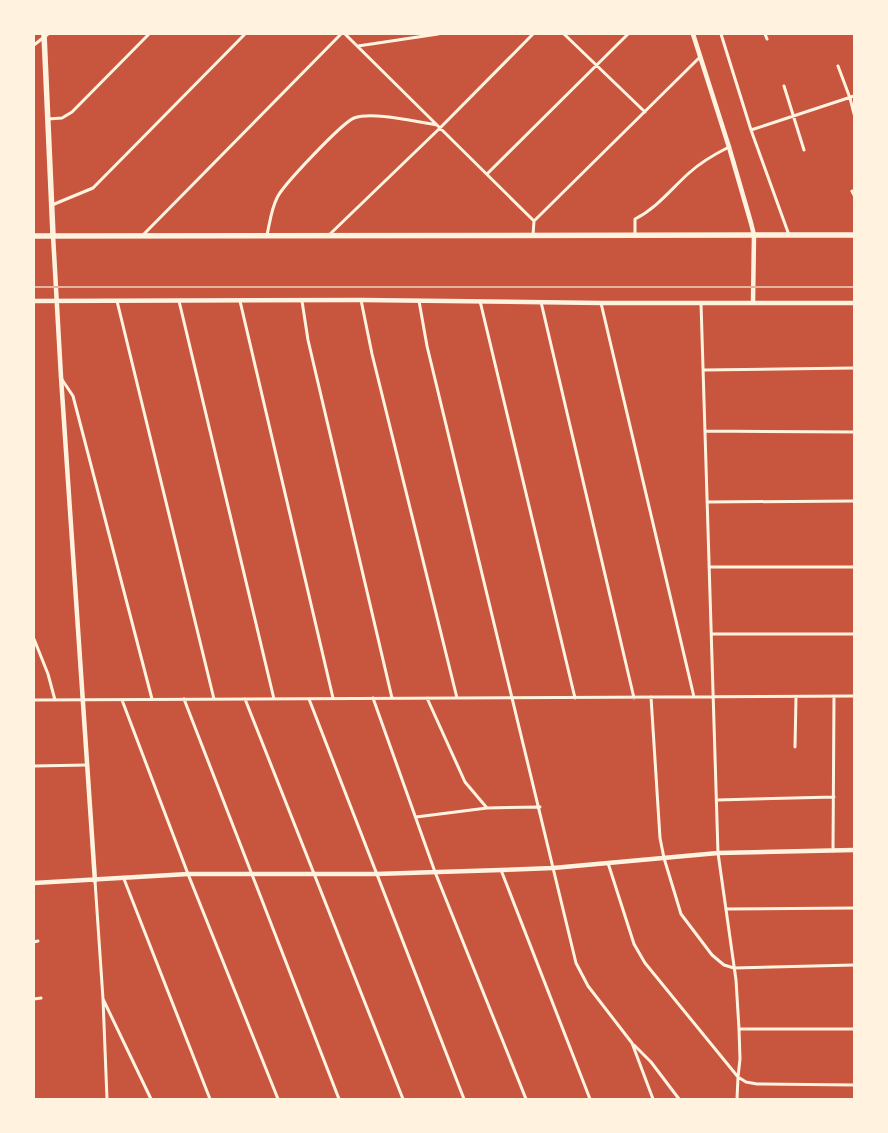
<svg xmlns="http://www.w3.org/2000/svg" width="888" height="1133" viewBox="0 0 888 1133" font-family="Spectral,serif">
	<rect width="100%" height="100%" fill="#c8553d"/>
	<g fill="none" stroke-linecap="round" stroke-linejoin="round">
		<path stroke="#fff3e0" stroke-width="3" d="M345,34L534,221L533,235
			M564,34L645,112
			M721,34L751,130L789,235
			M765,34L767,39
			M34,45L48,34
			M358,46L438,34
			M838,66L850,98L854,114
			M784,86L804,150
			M48,119L62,118L72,112L149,34
			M751,130L854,96
			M487,174L628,34
			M852,191L854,195
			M52,205L93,188L245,34
			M534,221L700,57
			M267,235C270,222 271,210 277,198C282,186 342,123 354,118C373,111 416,122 437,125
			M329,235L440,128L533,34
			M635,235V219C657,208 671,189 689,173C701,162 715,154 729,147
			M142,236L341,34
			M361,300L372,354L457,698
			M117,301L214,699
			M179,301L274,699
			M240,301L333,698
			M302,301L308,340L392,698
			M419,301L427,346L576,963L588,986L632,1043L653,1099
			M480,301L575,698
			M541,302L634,698
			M601,303L694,697
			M701,303L718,853L736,980L739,1029L740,1059L738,1077L737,1099
			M704,370L854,368
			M61,378L73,396L152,699
			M705,431L854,432
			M708,502L854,501
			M710,567H854
			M712,634H854
			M34,639L48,674L55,700
			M651,697L660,838L664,858L681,914L712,955L724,965L734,968L854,965
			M373,698L435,872L526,1099
			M427,698L465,782L487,808
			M184,699L339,1099
			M245,699L403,1099
			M309,699L464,1099
			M34,700L854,696
			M122,700L188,874L278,1099
			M795,747L796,697
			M34,766L87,765
			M717,800L834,797
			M416,817L487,808L540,807
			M833,851L834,696
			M608,863L634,944L645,963L738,1077L746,1082L757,1084L854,1085
			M501,870L590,1099
			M124,879L210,1099
			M95,881L103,999L107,1099
			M727,909L854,908
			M34,942L38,941
			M34,999L41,998
			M103,999L151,1099
			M739,1029H854
			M634,1045L651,1062L679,1099"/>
		<path stroke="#fff3e0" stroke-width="4.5" d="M693,34L729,147L751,223L754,235L753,303
			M53,235L61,377L95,881
			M34,301L361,300L601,303H854
			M34,883L188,874H376L501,870L553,868L718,853L854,850"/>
		<path stroke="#fff3e0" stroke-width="5.5" d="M44,34L53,235
			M34,236L854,235"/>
		<path stroke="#e9b49f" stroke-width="2" d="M34,287H854"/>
	</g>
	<rect width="888" height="1133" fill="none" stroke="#fff3e0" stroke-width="70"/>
</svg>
